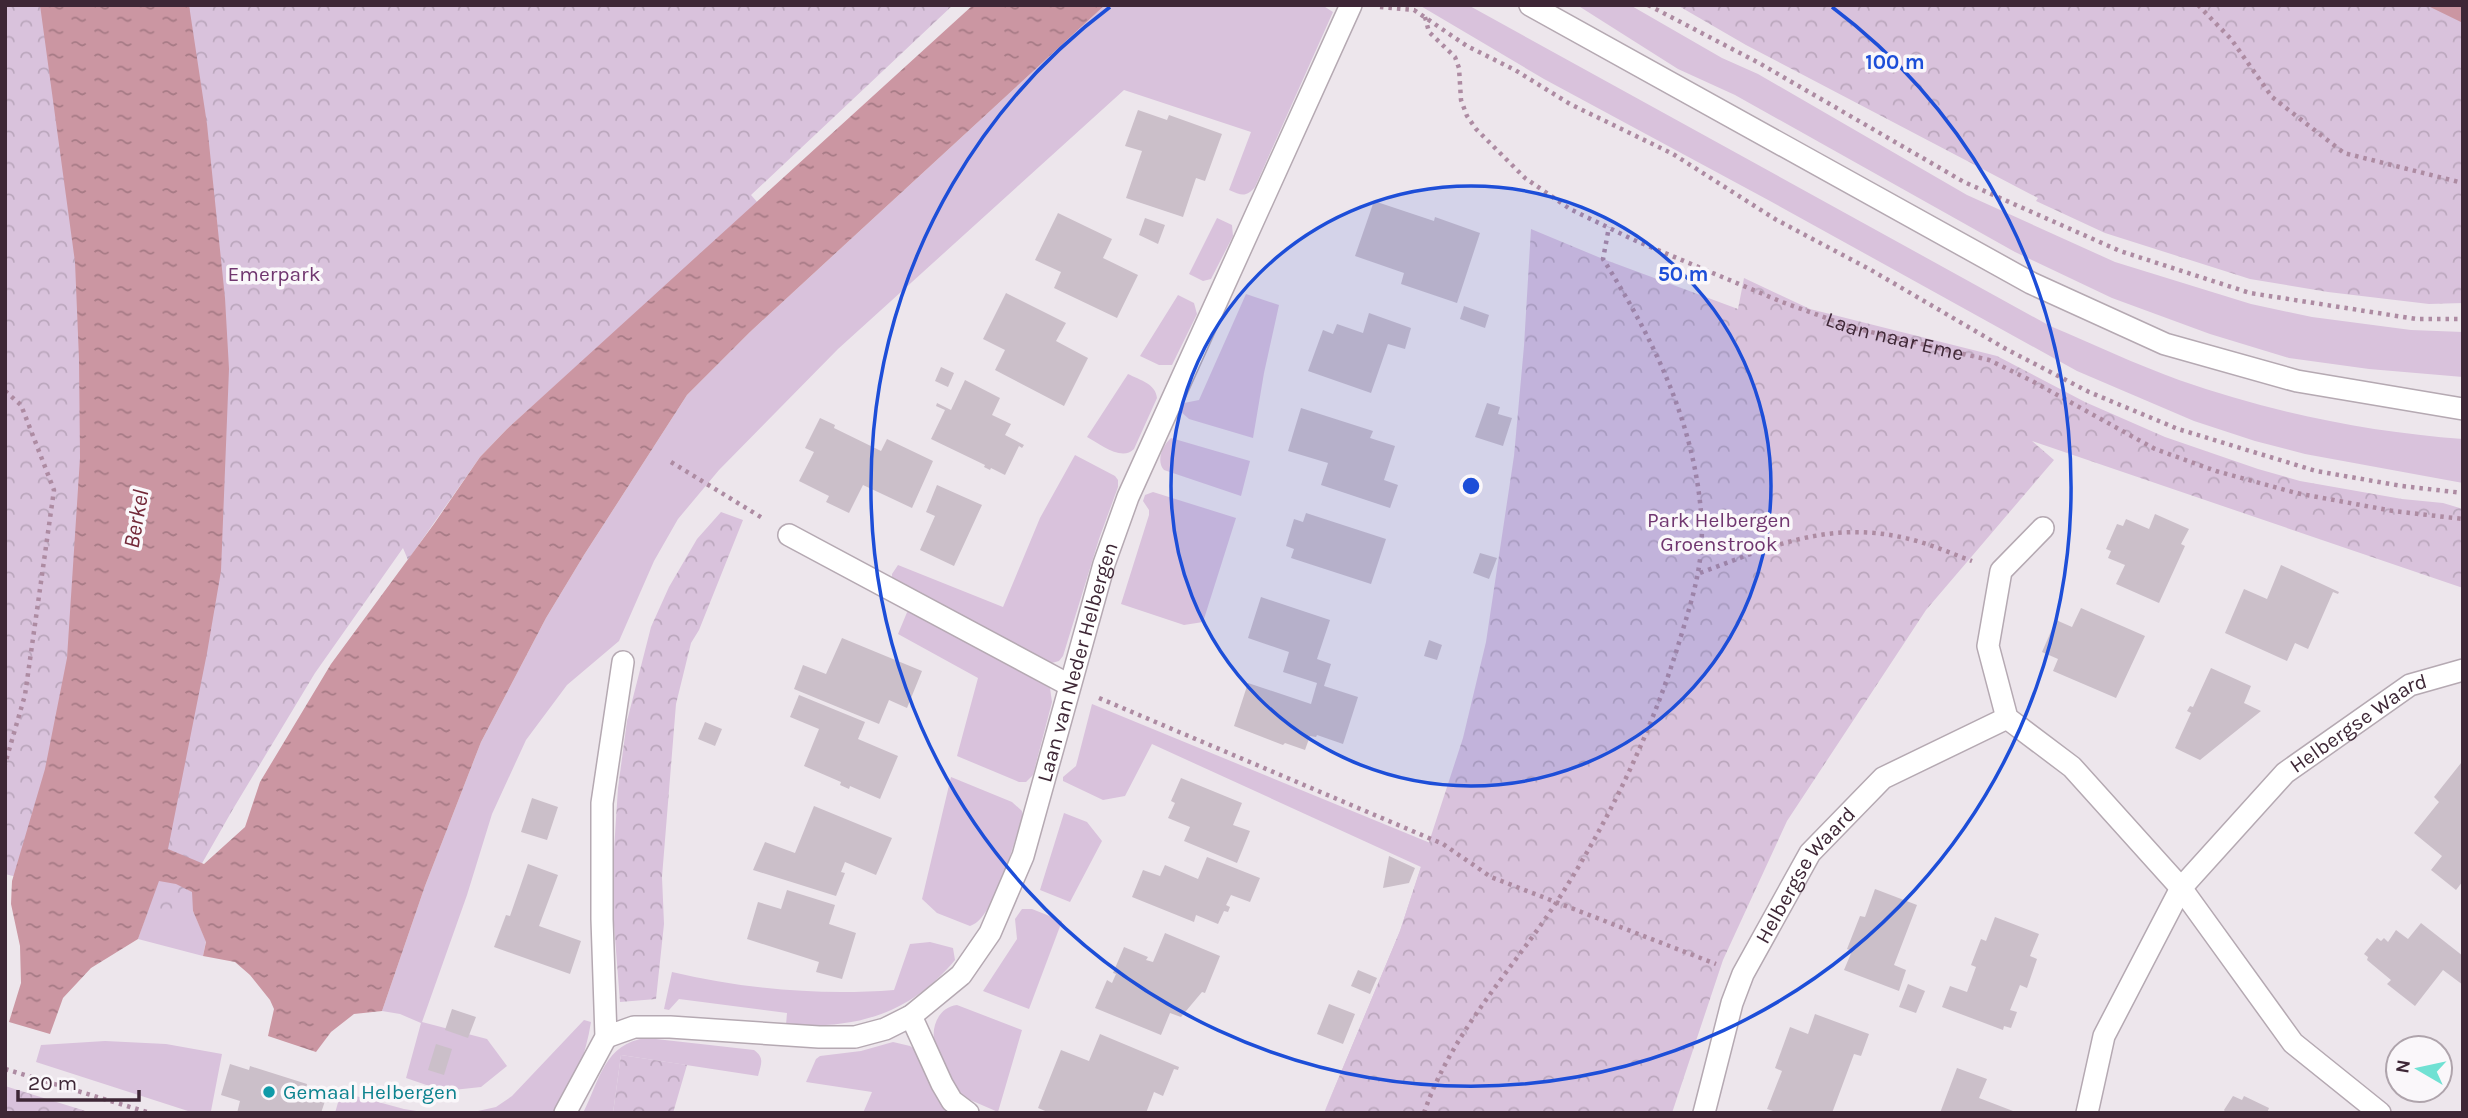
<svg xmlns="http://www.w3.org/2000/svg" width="2468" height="1118" viewBox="0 0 2468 1118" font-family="Karla,sans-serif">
	<defs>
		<pattern id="forest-crowns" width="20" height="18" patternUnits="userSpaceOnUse" patternTransform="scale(1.75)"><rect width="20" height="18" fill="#d9c2dc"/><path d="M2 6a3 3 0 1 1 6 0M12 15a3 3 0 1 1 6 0" fill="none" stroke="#bba7bd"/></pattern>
		<pattern id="water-ripples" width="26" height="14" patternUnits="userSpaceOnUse" patternTransform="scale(1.75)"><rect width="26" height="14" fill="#cb96a2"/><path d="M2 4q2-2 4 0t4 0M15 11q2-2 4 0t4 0" fill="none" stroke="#a67a85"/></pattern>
	</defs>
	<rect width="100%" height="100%" fill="#ede6ec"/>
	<path fill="#d9c2dc" d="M1105,5H1322L1333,12L1255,187C1246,198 1241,195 1229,190L1251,132L1124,90L838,349L719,470L678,519L654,561L619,641L567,685L526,740L492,814L467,895L422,1022L487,1039L507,1066L481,1087L444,1091L406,1078L421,1023L400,1014L382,1011L425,886L481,742L546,618L584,555L687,395L750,332Z
		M1419,5H1468L2050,326C2093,344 2135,364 2179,380C2270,412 2367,432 2463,439V483L2305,454L2255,441L2194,421L2077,371L1770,201L1544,79Z
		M1577,5H1630L1722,58L1758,74L1967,195L2115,262L2251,304L2312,317L2411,330L2463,332V377L2369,369L2289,358L2210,334L2112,298L2015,252L1735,95L1678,69Z
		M1217,218L1232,225L1233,236L1211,279L1203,281L1189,274Z
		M1246,294L1279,305L1264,373L1253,438L1189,419L1180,411L1184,403L1199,400Z
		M1178,295L1194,303L1197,314L1172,365H1159L1140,356Z
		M1128,374C1140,380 1156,384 1157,398L1134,449C1122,462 1100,444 1087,437Z
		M1171,438L1250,461L1241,496L1164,470C1156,461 1162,446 1171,438Z
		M1075,455L1115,476L1118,480V487L1099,539L1063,656L1059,661L1048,664L892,579V574L898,565L1003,607L1040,518Z
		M1153,492L1236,518L1203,622L1184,625L1121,604L1149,515V510L1143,501L1145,495Z
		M908,610L1050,688L1052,702L1033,775L1026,782H1019L957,756L978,678L898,634Z
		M1092,704L1440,847L1324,1113L1400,931L1421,867L1152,744L1125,796L1103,800L1063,781V777L1076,766Z
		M951,777L1012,802L1022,811V817C1015,840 994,920 970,926L937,913L922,899Z
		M1064,813L1087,822L1102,841L1070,902L1040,890Z
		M158,881L176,884L193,892V911L206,941L203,956L138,939Z
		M1022,909H1032L1062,921L1029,1009L983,991L1017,939L1015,919Z
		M930,942L953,948L955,960C909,1015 856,1029 786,1025L787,1013L679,999L669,1010L664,1009L672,972C744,989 821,996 894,990L910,944Z
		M957,1005L1022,1030L998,1112L961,1096L953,1084L935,1044C930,1027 939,1007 957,1005Z
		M584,1020L591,1022C586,1054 574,1087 555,1113H469L496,1107L512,1096Z
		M647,1038L754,1050C765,1058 761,1064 758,1076L621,1055L613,1113H583C600,1080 604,1043 647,1038Z
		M105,1041L166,1044L222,1054L211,1111H188L36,1062L41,1045Z
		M893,1042L910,1046L918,1052L951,1113H863L872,1092L806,1082L816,1059L820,1056L861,1051Z
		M341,1092L404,1109L429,1113H335Z"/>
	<path fill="url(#forest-crowns)" d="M5,5H953L751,195L758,203L507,429L480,457L408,560L403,548L315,673L233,809L172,916L5,874Z
		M1677,5H2463V303L2429,304L2328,292L2250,279L2105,233L2036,201L2038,198L1746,45Z
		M1531,229L1603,259L1738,309L1744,278L1810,309L1997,356L2085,402L2165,437L2258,469L2300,481L2402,499L2443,503L2463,509V588L2032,441L2054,460L1926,610L1787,821L1723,960L1672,1113H1324L1400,931L1463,738L1486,642L1514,456L1524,346Z
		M721,512L743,520L699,630L691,643L676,704L662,877L664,924L656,999L620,1002L613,912L614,850L618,788L627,721L651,627L669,587L697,539Z
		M621,1055L687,1065L673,1113H613Z
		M5,1086L92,1113H5Z"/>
	<path fill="url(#water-ripples)" d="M40,5H189L207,124L225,298L229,369L221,571L207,653L168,849L204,864L245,827L260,782L331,664L434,524L480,457L507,429L973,5H1105L750,332L687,395L584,555L546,618L481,742L425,886L382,1011L354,1014L331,1032L316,1052L268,1036L274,1009L270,1000L250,975L235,962L203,956L206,942L193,911L192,892L176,884L159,881L138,939L91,968L63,998L50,1034L9,1022L21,983L20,946L11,904L12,881L45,769L67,658L80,458L79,359L75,262Z
		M2426,5H2463V23Z"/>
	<path fill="#cbbfc9" d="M1138,110L1167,120L1169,115L1222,134L1205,181L1196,178L1183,217L1126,198L1142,151L1125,146Z
		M1374,201L1434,221L1435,217L1480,233L1457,303L1401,284L1404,273L1355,256Z
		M1058,213L1112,239L1103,258L1138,275L1117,318L1054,288L1061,272L1035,260Z
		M1145,218L1165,225L1158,244L1139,235Z
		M1006,293L1066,323L1056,341L1088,358L1064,406L995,370L1005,350L983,339Z
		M1464,306L1489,315L1485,328L1460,319Z
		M1369,313L1411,328L1405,349L1388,344L1371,393L1308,371L1323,330L1333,334L1337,324L1363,333Z
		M941,367L954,373L948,387L935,381Z
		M965,380L1000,398L992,415L1011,424L1005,435L1024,445L1022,448L1019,446L1005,475L991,468L990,470L984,467L985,465L931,439L945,410L936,406L937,403L951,410Z
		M1487,403L1500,407L1498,414L1512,418L1503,446L1475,437Z
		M1301,408L1373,431L1370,438L1395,446L1384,480L1398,485L1390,508L1321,485L1328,463L1288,451Z
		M820,418L835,425L834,428L881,451L887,439L933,461L912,508L863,485L849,513L826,502L829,496L799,481L814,452L805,448Z
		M937,485L982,505L954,566L920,550L935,516L926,512Z
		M1306,513L1386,539L1371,584L1291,558L1294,549L1286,546L1294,519L1303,522Z
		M2155,514L2189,529L2181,544L2185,546L2159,603L2116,584L2125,565L2108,558L2111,551L2106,549L2117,524L2123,526L2126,519L2149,529Z
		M1480,553L1497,558L1489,579L1473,573Z
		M2281,565L2339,592L2338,594L2333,592L2308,649L2295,643L2287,661L2225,633L2244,589L2267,599Z
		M1261,597L1330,620L1317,659L1331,664L1324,686L1358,697L1343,744L1317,735L1316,737L1310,736L1305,750L1285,743L1283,745L1234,726L1248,683L1311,704L1317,683L1283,672L1289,652L1248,638Z
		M2081,608L2145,636L2116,698L2053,671L2058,659L2042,652L2056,620L2072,627Z
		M842,638L922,671L907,708L889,700L879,724L794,689L803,665L826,674Z
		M1429,640L1442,645L1437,660L1424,656Z
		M2211,668L2251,686L2244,703L2261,711L2200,760L2175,748L2191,713L2187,711L2190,706L2193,707Z
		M799,695L865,722L858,739L898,756L880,799L850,786L849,789L840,785L841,782L804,766L819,729L790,717Z
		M705,722L722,729L715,746L698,739Z
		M2461,763L2463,765V881L2456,890L2431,870L2442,856L2414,833L2439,802L2434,797Z
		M1181,778L1242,803L1233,825L1250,831L1237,863L1184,841L1190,827L1168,818L1175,803L1171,801Z
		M532,798L558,807L547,840L521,832Z
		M814,806L892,838L876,875L845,862L841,872L845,873L836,896L753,870L765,842L795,853Z
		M1389,856L1415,868L1409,883L1383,888Z
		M1207,857L1260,878L1250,902L1231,895L1226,905L1230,907L1228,912L1224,911L1218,924L1196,915L1194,922L1132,897L1143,870L1160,876L1165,865L1198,879Z
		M528,864L558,875L539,926L581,941L570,974L494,947L506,915L510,916Z
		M1875,889L1917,905L1894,965L1906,970L1899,991L1844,970L1852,951L1847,949L1860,916L1865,917Z
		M787,890L835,905L829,924L856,933L842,979L816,972L819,962L747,939L758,902L781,909Z
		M1995,917L2039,934L2030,956L2037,959L2027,988L2020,985L2010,1010L2017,1012L2011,1028L2004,1026L2003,1030L1942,1007L1950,986L1967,992L1976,967L1971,965L1981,939L1986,941Z
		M2421,923L2463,956V985L2443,970L2415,1006L2387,984L2391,980L2367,960L2368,957L2364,954L2377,938L2381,941L2384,938L2388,942L2396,930L2408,939Z
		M1165,933L1220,956L1205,993L1202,992L1181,1017L1170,1013L1161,1035L1095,1008L1107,980L1112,983L1116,974L1113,973L1124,947L1148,957L1146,960L1153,962Z
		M1358,970L1377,978L1370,994L1351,986Z
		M1908,984L1925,991L1916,1013L1899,1007Z
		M1329,1004L1355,1014L1343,1044L1317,1034Z
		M452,1009L476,1017L468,1038L445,1030Z
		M1815,1014L1869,1034L1861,1056L1854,1054L1832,1113H1779L1767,1109L1782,1071L1775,1068L1790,1027L1808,1034Z
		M1100,1034L1179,1067L1178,1070L1174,1069L1163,1096L1154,1092L1146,1113H1050L1038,1108L1061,1050L1089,1061Z
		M436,1044L452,1049L444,1075L428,1070Z
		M230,1064L249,1070L250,1066L307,1084L306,1089L327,1095L321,1113H237L240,1101L221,1095Z
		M1957,1068L1987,1079L1979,1098L2013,1111L2012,1113H1940Z
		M2233,1096L2242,1100L2244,1096L2269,1108L2267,1113H2226L2224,1110Z"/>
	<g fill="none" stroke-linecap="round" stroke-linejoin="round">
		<g stroke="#b5a9b2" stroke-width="24">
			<g id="minor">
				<path d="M1530,5L2031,283L2165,344L2297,381L2463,409"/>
				<path d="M2043,528L2001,571L1988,646L2007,718L2072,767L2181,888L2293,1043L2380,1113"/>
				<path d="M789,535L1069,685"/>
				<path d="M911,1016L942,1084L952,1101L968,1113"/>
				<path id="s2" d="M606,1037L634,1027H670L819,1037H855L885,1029L911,1016L961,975L990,933L1023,856L1104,564L1128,497L1351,5"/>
				<path d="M565,1113L606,1037L602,919V803L623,662"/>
				<path id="s3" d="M1704,1113L1732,1003L1743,974L1810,853L1883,778L2007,718"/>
				<path id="s4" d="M2087,1113L2104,1036L2181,888L2285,773L2410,685L2463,670"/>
			</g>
		</g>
		<g stroke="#ad8ba2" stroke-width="4.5" stroke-dasharray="3.5 5" stroke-linecap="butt">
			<path d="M1648,5L1759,63L1964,182L2120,251L2250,293L2416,319H2463"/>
			<path d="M2198,5L2231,39L2272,97L2344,153L2463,183"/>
			<path d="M1380,7L1414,10L1467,46L1515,70L1570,104L1673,154L1775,219L1871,270L2006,349L2089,392L2178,429L2316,471L2402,486L2463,493"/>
			<path id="s1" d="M1425,17L1429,32L1455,57L1459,68L1461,100L1467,116L1476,129L1525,178L1570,209L1634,240L1782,302L1854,328L1989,360L2032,381L2155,449L2216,471L2296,493L2393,511L2463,519"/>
			<path d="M5,391L21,405L54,490L25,695L5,764"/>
			<path d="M671,462L764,519"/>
			<path d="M1700,573C1769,547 1829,520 1905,538C1928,543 1950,553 1972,561"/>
			<path d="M1099,698L1443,844L1491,877L1716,964"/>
			<path d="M5,1069L150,1113"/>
			<path d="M1424,1113C1450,1035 1511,971 1556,903C1609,821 1653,730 1681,636C1694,593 1705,559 1701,512C1693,419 1652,337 1603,259L1609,227"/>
		</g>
		<use href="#minor" stroke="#fff" stroke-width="21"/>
	</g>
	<circle cx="1471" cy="486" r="300" fill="#1d4ed8" fill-opacity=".12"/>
	<g fill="none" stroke="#1d4ed8" stroke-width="3.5">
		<circle cx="1471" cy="486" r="300"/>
		<path d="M1832 7A600 600 0 1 1 1110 7"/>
	</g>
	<circle fill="#0f9aa8" stroke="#faf7fa" stroke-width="2.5" cx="269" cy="1092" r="7"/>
	<g text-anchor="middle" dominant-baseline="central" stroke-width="7" stroke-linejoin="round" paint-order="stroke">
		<g font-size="21" fill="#70366f" stroke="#faf7fa">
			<text x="274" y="274">Emerpark</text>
			<text x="1719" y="520">Park Helbergen<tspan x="1719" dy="24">Groenstrook</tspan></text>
		</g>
		<g font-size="21" fill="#3e2736" stroke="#faf7fa">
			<text stroke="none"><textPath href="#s1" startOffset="602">Laan naar Eme</textPath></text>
			<text stroke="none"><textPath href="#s2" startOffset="712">Laan van Neder Helbergen</textPath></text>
			<text stroke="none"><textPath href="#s4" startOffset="490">Helbergse Waard</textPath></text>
			<text stroke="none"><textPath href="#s3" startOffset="262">Helbergse Waard</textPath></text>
		</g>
		<g font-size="21" fill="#0d838f" stroke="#faf7fa" text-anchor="start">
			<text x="283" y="1092">Gemaal Helbergen</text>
		</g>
		<g font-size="23" font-style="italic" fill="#732838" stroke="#faf7fa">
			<text transform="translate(136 519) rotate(-80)">Berkel</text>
		</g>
	</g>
	<circle cx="1471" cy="486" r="10" fill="#1d4ed8" stroke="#faf7fa" stroke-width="3.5"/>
	<g font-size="21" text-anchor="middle" font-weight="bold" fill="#1d4ed8" stroke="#faf7fa" stroke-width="7" stroke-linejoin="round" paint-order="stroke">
		<text x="1895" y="69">100 m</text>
		<text x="1683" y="281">50 m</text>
	</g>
	<rect width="2468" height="1118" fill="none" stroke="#3e2736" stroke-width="14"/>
	<g transform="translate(2419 1069) rotate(279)"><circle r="33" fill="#faf7fa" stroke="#afa4ac" stroke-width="2"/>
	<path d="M0-5L12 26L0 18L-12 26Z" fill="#70e1d3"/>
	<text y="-10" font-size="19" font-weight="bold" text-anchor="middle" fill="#3e2736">N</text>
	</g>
	<path d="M18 1090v10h121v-10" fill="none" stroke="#3e2736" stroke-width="3.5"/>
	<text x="28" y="1090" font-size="21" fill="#3e2736" stroke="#faf7fa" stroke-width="5" paint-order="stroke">20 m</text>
</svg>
